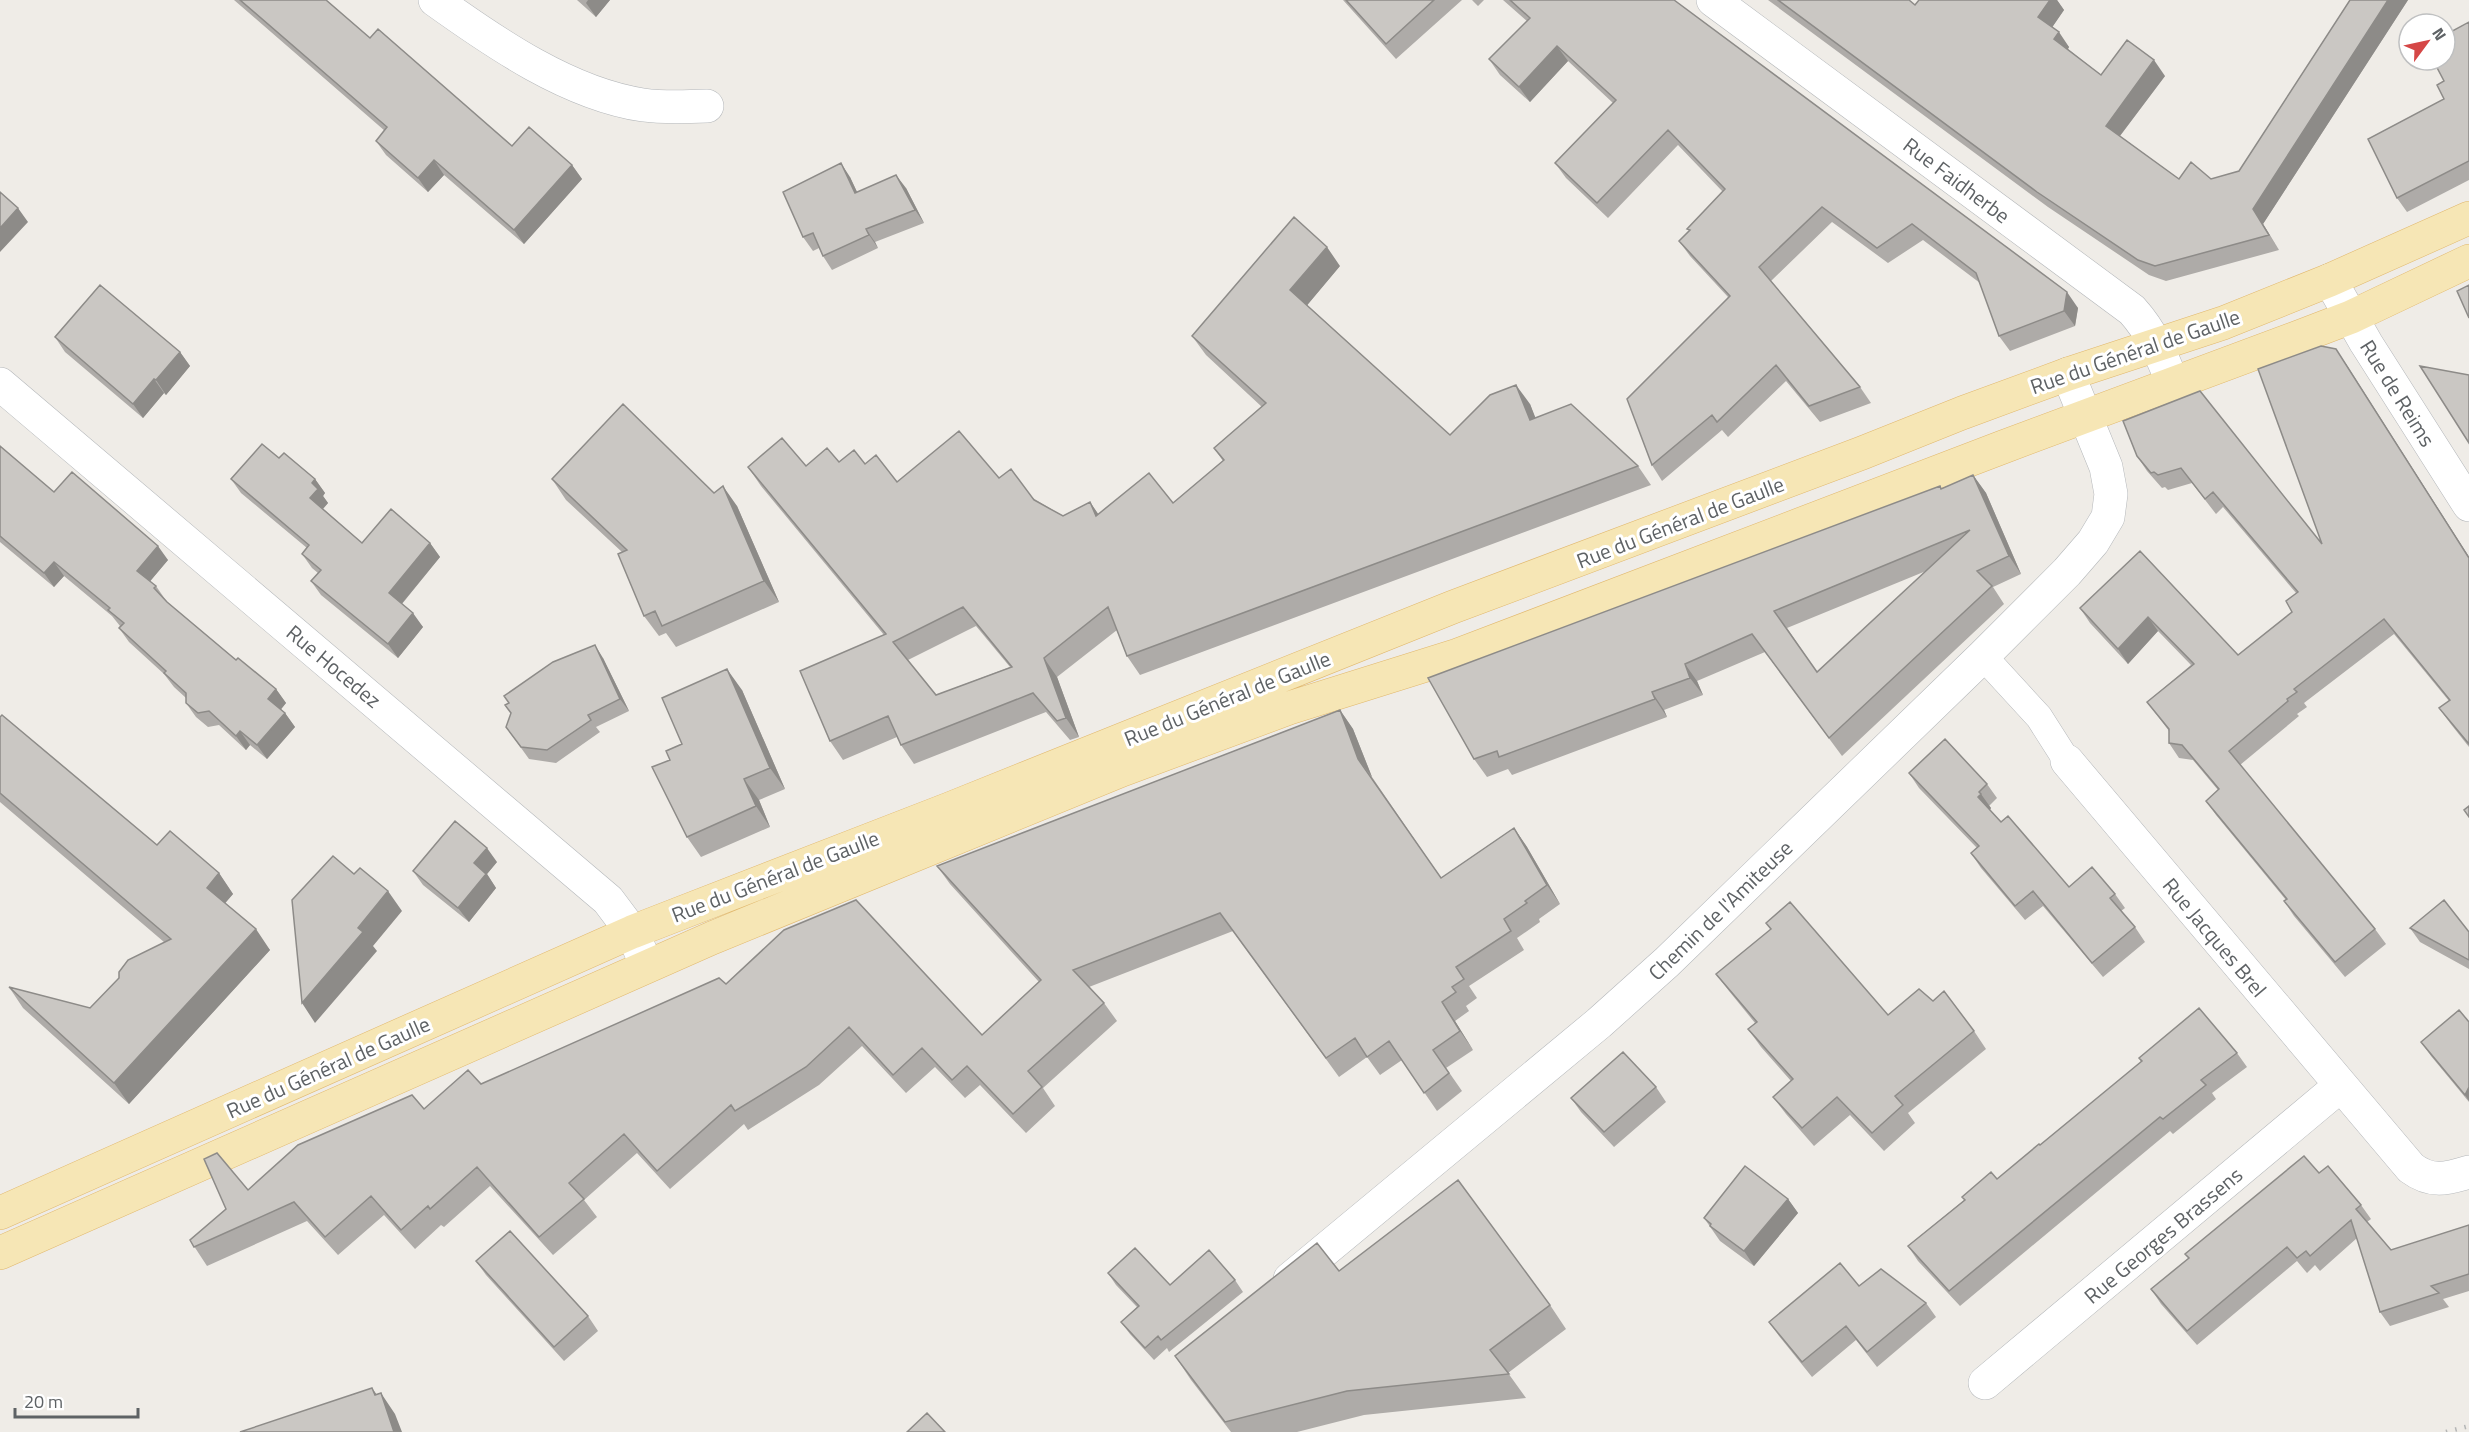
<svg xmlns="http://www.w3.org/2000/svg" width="2469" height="1432" viewBox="0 0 2469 1432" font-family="'Titillium Web',sans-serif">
	<rect width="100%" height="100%" fill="#efece7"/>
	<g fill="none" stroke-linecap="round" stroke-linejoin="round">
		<g stroke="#b4b7ba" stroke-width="28">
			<path id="pedestrian" d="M1983,656L2039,717L2067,761"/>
		</g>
		<g stroke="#b4b7ba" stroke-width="34">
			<path id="minor" d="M435,0C495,43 569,94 643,105C664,108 686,107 707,106
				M0,384L608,900L632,932L647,966
				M2067,761L2411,1168C2431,1183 2446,1179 2469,1172
				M1290,1279L1599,1023L1667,962L1983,656L2067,572L2093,542L2108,517L2111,494L2106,467L2068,374
				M1985,1383L2340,1086"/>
		</g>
		<g stroke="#b4b7ba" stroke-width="34">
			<path id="tertiary" d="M1713,0L2132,310C2152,332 2162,356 2173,384
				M2330,280L2366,343L2469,505"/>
		</g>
		<g stroke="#e1b86d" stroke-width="34">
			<path id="primary" d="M0,1213L632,932L949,809L1453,607L1862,453L1962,413L2068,374L2223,323L2330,280L2469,218
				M0,1253L712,938L1122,770L1289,708L1458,655L2003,447L2296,338L2351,317L2469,261"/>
		</g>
		<use href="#pedestrian" stroke="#fff" stroke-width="27"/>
		<use href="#minor" stroke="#fff" stroke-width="33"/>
		<use href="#tertiary" stroke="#fff" stroke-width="33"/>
		<use href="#primary" stroke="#f6e6b5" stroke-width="33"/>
		<path stroke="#b4b5b5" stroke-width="4.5" stroke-dasharray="1.5 8" stroke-linecap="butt" d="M2446,1432L2469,1426"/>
	</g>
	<path fill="#aeaba8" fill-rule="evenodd" d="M234,0H326L370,38L512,146L572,165L582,179L524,244L444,175L428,192L386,155L376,141L385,131Z
		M577,0H610L596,17Z
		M1343,0H1462L1396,59Z
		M1472,0H1484L1478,6Z
		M1503,0H1674L2078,308L2075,326L2010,351L1999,336L1980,283L1923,240L1888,263L1832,222L1771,281L1860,387L1871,403L1820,422L1786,381L1728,437L1722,430L1662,481L1652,465L1728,297L1690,256L1679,241L1689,231L1687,229L1723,192L1678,145L1608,218L1566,178L1555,163L1613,103L1568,61L1530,102L1500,75L1489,59L1527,21Z
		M1768,0H1909L1915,5L1919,0H2057L2064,10L2052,27L2069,47L2068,49L2101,75L2165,76L2120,136L2179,179H2211L2239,171L2350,0H2408L2263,224L2279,250L2166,281L2149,275L2048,207Z
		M2469,22V180L2407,212L2397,198L2444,99V81Z
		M850,177L857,192L906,188L924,223L875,242L878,248L832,270L823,256L819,248L813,251L803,237Z
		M1340,266L1307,305L1450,435L1530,404L1535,418L1638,466L1651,485L1140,675L1127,656L1117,630L1057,677L1079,737L1070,740L1046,712L914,764L901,745L897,737L843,760L830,741L884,635L761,486L748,467L806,466L839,462L865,464L897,482L999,478L1063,516L1090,502L1098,514L1173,503L1223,461L1214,448L1262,407L1206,355L1192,336ZM976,626L1010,667L936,695L908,660Z
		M55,337L180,352L190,366L166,395L164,393L143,418L65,352Z
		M2346,364L2469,557V747L2450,723L2439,708L2449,701L2394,634L2304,703L2307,707L2297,714L2299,716L2240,765L2375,929L2386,944L2345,977L2294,916L2284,901L2286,900L2216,815L2206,801L2218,790L2193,760L2179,758L2169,743V731L2147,702L2191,665L2158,631L2128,664L2090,623L2080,608L2140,551L2238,655L2292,612L2296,593L2223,507L2216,514L2192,483L2168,490L2165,487L2162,488L2147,471L2137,456L2123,421L2322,544Z
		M0,446L54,492L168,560L150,581L156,586L167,602L236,660L276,689L286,703L281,709L285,713L295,727L267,759L250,745L246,750L219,725L208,727L196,717L186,703V698L174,687L164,674L129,642L119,628L120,626L112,616L64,576L54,587L0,542Z
		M279,458L315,479L325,493L323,496L328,503L323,509L362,543H430L440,557L402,604L423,627L398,658L321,595L311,581L318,573L312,568L302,554L307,548L241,493L231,479Z
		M1973,475L1986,493L2021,574L1993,587L2004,604L1842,756L1765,652L1697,681L1703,695L1664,710L1667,717L1512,775L1508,769L1487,777L1474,759L1940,486L1942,489ZM1926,571L1817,672L1787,628Z
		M552,479L714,493L737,506L779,602L676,647L666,633L659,636L644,616L622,552L566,500Z
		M603,658L629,711L596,727L600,732L556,763L529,759L506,727Z
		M742,690L785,789L759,800L770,827L701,857L687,837L670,760L682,744Z
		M1340,710L1353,729L1372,777L1441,878L1514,828L1527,847L1560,904L1539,919L1540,922L1517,938L1524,950L1469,986L1477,998L1466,1006L1469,1011L1455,1021L1473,1050L1446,1068L1462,1091L1437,1111L1402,1060L1380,1075L1367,1057L1339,1077L1233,931L1089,987L1104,1003L1117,1021L1043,1088L1055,1106L1026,1133L980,1085L965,1098L935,1067L906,1093L862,1046L819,1085L748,1130L744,1124L670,1189L637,1153L584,1200L597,1217L553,1255L490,1186L444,1227L441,1225L415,1249L384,1215L338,1255L307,1221L207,1266L190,1240L248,1190L481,1084L726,984L982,1035L1039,982L950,884L937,866Z
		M0,717L157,845L219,873L233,894L225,903L270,950L129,1104L23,1008L9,987L90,1008L164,942L0,802Z
		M1909,773L1987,784L1997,798L1989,806L1991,808L1990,810L2001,822L2069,887L2115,894L2125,908L2121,911L2135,927L2145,942L2103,977L2043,906L2025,920L1981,868L1971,853L1977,848L1919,788Z
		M497,862L487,874L496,888L469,922L423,885L413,871Z
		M2410,928L2469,932V969L2420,942Z
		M1716,974L1888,1015L1933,1001L1974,1031L1986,1049L1908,1113L1915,1123L1884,1151L1850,1115L1814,1146L1786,1114L1773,1097L1791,1081L1761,1047L1748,1029L1755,1023L1729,991Z
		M2469,1022V1102L2431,1056L2421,1042Z
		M2237,1053L2247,1067L2212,1093L2216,1099L2173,1134L2170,1131L1960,1306L1918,1261L1908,1246L1964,1200L1997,1179L2040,1145L2141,1062L2139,1058Z
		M1656,1087L1666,1102L1614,1147L1581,1112L1571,1098Z
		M2319,1173L2361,1205L2371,1219L2367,1222L2391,1250L2469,1225V1291L2443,1299L2449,1307L2390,1326L2380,1312L2357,1238L2320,1271L2315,1265L2307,1273L2297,1261L2197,1345L2161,1304L2151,1289L2189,1259L2185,1254Z
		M1788,1199L1798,1213L1754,1266L1720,1241L1704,1218Z
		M476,1261L588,1316L598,1331L564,1361L486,1275Z
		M1339,1271L1550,1305L1566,1329L1508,1373L1526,1398L1364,1415L1297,1432H1231L1191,1380L1175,1356Z
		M1108,1273L1170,1285L1235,1280L1243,1292L1169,1352L1167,1348L1154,1360L1130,1334L1121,1322L1137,1307L1116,1285Z
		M1859,1286L1926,1303L1936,1317L1877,1367L1856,1340L1812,1377L1779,1336L1769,1322Z"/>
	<path fill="#8d8b88" d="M588,0H610L596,17L586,3Z
		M2050,0H2057L2064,10L2049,32L2038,17Z
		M2388,0H2408L2263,224L2279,250L2253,209Z
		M2059,32L2069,47L2065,54L2054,39Z
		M1557,46L1568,61L1530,102L1519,87Z
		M2154,60L2165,76L2116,141L2106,126Z
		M434,160L444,175L428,192L418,178Z
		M841,163L850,177L864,207L855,193Z
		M572,165L582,179L524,244L514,230Z
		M896,175L906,188L924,223L915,210Z
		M18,208L28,222L0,252V228Z
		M866,229L875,242L878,248L869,235Z
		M1327,247L1340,266L1304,309L1290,290Z
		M2067,292L2078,308L2075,326L2064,311Z
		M2336,349L2346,364L2469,557V558Z
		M180,352L190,366L166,395L156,380Z
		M154,379L164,393L143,418L133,404Z
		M1516,385L1530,404L1544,439L1530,420Z
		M1973,475L1986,493L2021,574L2009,556Z
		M315,479L325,493L323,496L328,503L320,512L310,498L312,483Z
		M723,486L737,506L779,602L764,581Z
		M1090,502L1103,521L1096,516Z
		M430,543L440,557L399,607L389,593Z
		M158,546L168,560L147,585L137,571Z
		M54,562L64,576L54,587L44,573Z
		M413,613L423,627L398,658L388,644Z
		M2148,617L2158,631L2128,664L2118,649Z
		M595,645L603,658L629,711L620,699Z
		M1044,658L1057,677L1079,737L1066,718Z
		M1685,664L1697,681L1703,695L1690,678Z
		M727,669L742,690L785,789L770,768Z
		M276,689L286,703L278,713L268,699Z
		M1652,692L1664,710L1667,717L1655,699Z
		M1340,710L1353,729L1372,777L1358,759Z
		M285,713L295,727L267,759L257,745Z
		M240,731L250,745L246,750L236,736Z
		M744,779L759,800L770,827L756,806Z
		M1981,794L1991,808L1988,812L1978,797Z
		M1514,828L1527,847L1560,904L1547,885Z
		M487,848L497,862L487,874L496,888L469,922L458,908L474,863Z
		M219,873L233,894L221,908L207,888Z
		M388,891L402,911L373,946L377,951L315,1023L302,1003L358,928Z
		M256,929L270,950L129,1104L114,1083Z
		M1442,1002L1455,1021L1473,1050L1460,1031Z
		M2469,1087V1101L2465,1095Z
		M1788,1199L1798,1213L1754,1266L1744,1251Z
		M372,1388L385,1406L381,1393L395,1414L402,1432H394L375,1395Z"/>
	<path fill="#cac7c3" stroke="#8d8b88" stroke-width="1.5" fill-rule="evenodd" d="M240,0H326L370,38L378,29L512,146L529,127L572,165L514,230L434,160L418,178L376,141L387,127Z
		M1346,0H1434L1386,44Z
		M1510,0H1674L2067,292L2064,311L1999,336L1976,273L1912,224L1877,248L1822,207L1759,267L1860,387L1809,406L1776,365L1717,422L1712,415L1652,465L1627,399L1730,296L1679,241L1690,230L1687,229L1725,189L1668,130L1597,203L1555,163L1616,100L1557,46L1519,87L1489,59L1530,18Z
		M1778,0H1909L1915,5L1919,0H2050L2038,17L2059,32L2054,39L2101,75L2127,40L2154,60L2106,126L2179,179L2191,162L2211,179L2239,171L2350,0H2388L2253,209L2269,235L2155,266L2138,260L2037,192Z
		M2469,22V161L2397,198L2368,139L2444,99L2437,85L2444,81L2433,60H2445V35Z
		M841,163L855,193L896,175L915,210L866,229L869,235L823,256L813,233L803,237L783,192Z
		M0,192L18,208L0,228Z
		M1294,217L1327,247L1290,290L1450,435L1490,395L1516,385L1530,420L1571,404L1638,466L1127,656L1108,607L1044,658L1066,718L1057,721L1033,693L901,745L888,716L830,741L800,671L886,634L748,467L782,438L806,466L827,448L839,462L854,450L865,464L876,455L897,482L959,431L999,478L1011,469L1034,500L1063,516L1090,502L1096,516L1149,473L1173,503L1224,460L1214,448L1266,403L1192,336ZM963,607L1012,667L936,695L893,642Z
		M100,285L180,352L156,380L154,379L133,404L55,337Z
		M2469,285V318L2457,291Z
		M2321,346L2336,349L2469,558V744L2439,708L2450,700L2384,619L2294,689L2297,692L2287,699L2288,701L2229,751L2375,929L2335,962L2284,901L2287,899L2206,801L2219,789L2182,745L2169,743V729L2147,702L2194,664L2148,617L2118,649L2080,608L2140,551L2238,655L2292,612L2286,601L2298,592L2213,492L2205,499L2181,468L2158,475L2154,472L2151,473L2137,456L2123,421L2200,391L2322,544L2258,369Z
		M2420,366L2469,375V443Z
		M623,404L714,493L723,486L764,581L662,626L655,611L644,616L618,554L627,550L552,479Z
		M262,444L279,458L284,453L315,479L312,483L318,489L310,498L362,543L391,509L430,543L389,593L413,613L388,644L311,581L321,570L302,554L309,545L231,479Z
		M0,446L54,492L72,472L158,546L137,571L156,586L154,588L167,602L236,660L238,658L276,689L268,699L285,713L257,745L240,731L236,736L209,711L198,713L186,703V693L164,673L166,671L119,628L124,623L108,610L110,608L54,562L44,573L0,536Z
		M1973,475L2009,556L1977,571L1992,586L1829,738L1752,634L1685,664L1690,678L1652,692L1655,699L1499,757L1497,751L1474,759L1428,678L1940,486L1941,489ZM1970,530L1817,672L1774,611Z
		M595,645L620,699L588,715L591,720L547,750L521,747L506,727L511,713L505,705L509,703L504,696L553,662Z
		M727,669L770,768L744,779L756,806L687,837L652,767L670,760L666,751L682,744L662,698Z
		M1340,710L1358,759L1441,878L1514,828L1547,885L1525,901L1527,903L1504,919L1511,931L1456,967L1464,979L1452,987L1456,992L1442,1002L1460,1031L1433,1050L1449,1073L1424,1093L1389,1041L1367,1057L1355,1038L1326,1058L1220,913L1073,970L1104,1003L1028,1071L1042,1087L1013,1114L967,1066L952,1080L922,1048L893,1075L849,1027L806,1067L735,1111L731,1105L657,1171L624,1134L569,1183L584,1199L539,1237L477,1167L430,1209L428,1206L401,1230L371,1196L325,1237L294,1202L194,1247L190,1240L226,1209L204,1159L217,1153L248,1190L298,1145L412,1095L424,1109L468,1070L481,1084L719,978L726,984L784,930L856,900L982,1035L1041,980L937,866Z
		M2,715L157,845L170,831L219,873L207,888L256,929L114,1083L9,987L90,1008L119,978V972L128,960L171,939L0,793V717Z
		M1945,739L1987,784L1979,792L1981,794L1978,797L2001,822L2008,816L2069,887L2092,867L2115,894L2110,898L2135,927L2092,963L2033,891L2015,906L1971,853L1979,846L1909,773Z
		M2469,806V817L2464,810Z
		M455,821L487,848L474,863L486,874L458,908L413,871Z
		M333,856L354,874L360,868L388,891L358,928L363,932L302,1003L292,900Z
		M2444,900L2469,932V960L2410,928Z
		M1790,902L1888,1015L1919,989L1933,1001L1944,991L1974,1031L1895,1096L1903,1105L1872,1133L1837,1097L1802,1128L1773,1097L1793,1079L1748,1029L1757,1022L1716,974L1771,929L1766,923Z
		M2199,1008L2237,1053L2201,1080L2206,1085L2163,1119L2160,1117L1949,1291L1908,1246L1965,1200L1962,1197L1991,1172L1997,1179L2039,1144L2040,1145L2142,1061L2139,1058Z
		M2459,1010L2469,1022V1087L2465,1095L2421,1042Z
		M1623,1052L1656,1087L1604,1132L1571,1098Z
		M2304,1156L2319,1173L2328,1166L2361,1205L2356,1209L2391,1250L2469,1225V1274L2431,1286L2439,1293L2380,1312L2351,1220L2310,1256L2306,1251L2297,1258L2287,1247L2187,1331L2151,1289L2189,1258L2185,1254Z
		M1745,1166L1788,1199L1744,1251L1710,1226L1711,1224L1704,1218Z
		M1458,1180L1550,1305L1490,1350L1509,1374L1347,1391L1225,1422L1175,1356L1317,1243L1339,1271Z
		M510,1231L588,1316L554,1347L476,1261Z
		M1135,1248L1170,1285L1209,1250L1235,1280L1161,1340L1158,1336L1145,1348L1121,1322L1139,1306L1108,1273Z
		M1840,1263L1859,1286L1881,1269L1926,1303L1867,1352L1846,1326L1802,1362L1769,1322Z
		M372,1388L375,1395L381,1393L394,1432H240Z
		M927,1413L945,1432H907Z"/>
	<g text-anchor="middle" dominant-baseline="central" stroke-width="6" stroke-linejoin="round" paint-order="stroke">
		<g font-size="21" fill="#5e6265" stroke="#fff">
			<text transform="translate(1957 180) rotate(37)">Rue Faidherbe</text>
			<text transform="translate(2135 351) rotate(-19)">Rue du Général de Gaulle</text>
			<text transform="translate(2398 393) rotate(58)">Rue de Reims</text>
			<text transform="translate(1680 522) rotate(-21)">Rue du Général de Gaulle</text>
			<text transform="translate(334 666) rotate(40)">Rue Hocedez</text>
			<text transform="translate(1227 698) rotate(-22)">Rue du Général de Gaulle</text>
			<text transform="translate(775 876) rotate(-21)">Rue du Général de Gaulle</text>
			<text transform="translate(1720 910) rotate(-44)">Chemin de l'Amiteuse</text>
			<text transform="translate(2215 937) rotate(50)">Rue Jacques Brel</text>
			<text transform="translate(328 1067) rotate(-24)">Rue du Général de Gaulle</text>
			<text transform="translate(2163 1235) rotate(-40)">Rue Georges Brassens</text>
		</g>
	</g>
	<g transform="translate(2427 42) rotate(57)"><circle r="28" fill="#ffffff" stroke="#bfc0c1" stroke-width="1.5"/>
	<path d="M0-4.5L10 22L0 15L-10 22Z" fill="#d54746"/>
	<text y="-9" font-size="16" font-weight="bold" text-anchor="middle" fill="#5e6265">N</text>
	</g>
	<path d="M15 1408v9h123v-9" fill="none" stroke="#5e6265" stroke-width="3"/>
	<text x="24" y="1408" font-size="18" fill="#5e6265" stroke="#ffffff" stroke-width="4.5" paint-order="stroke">20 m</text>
</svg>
